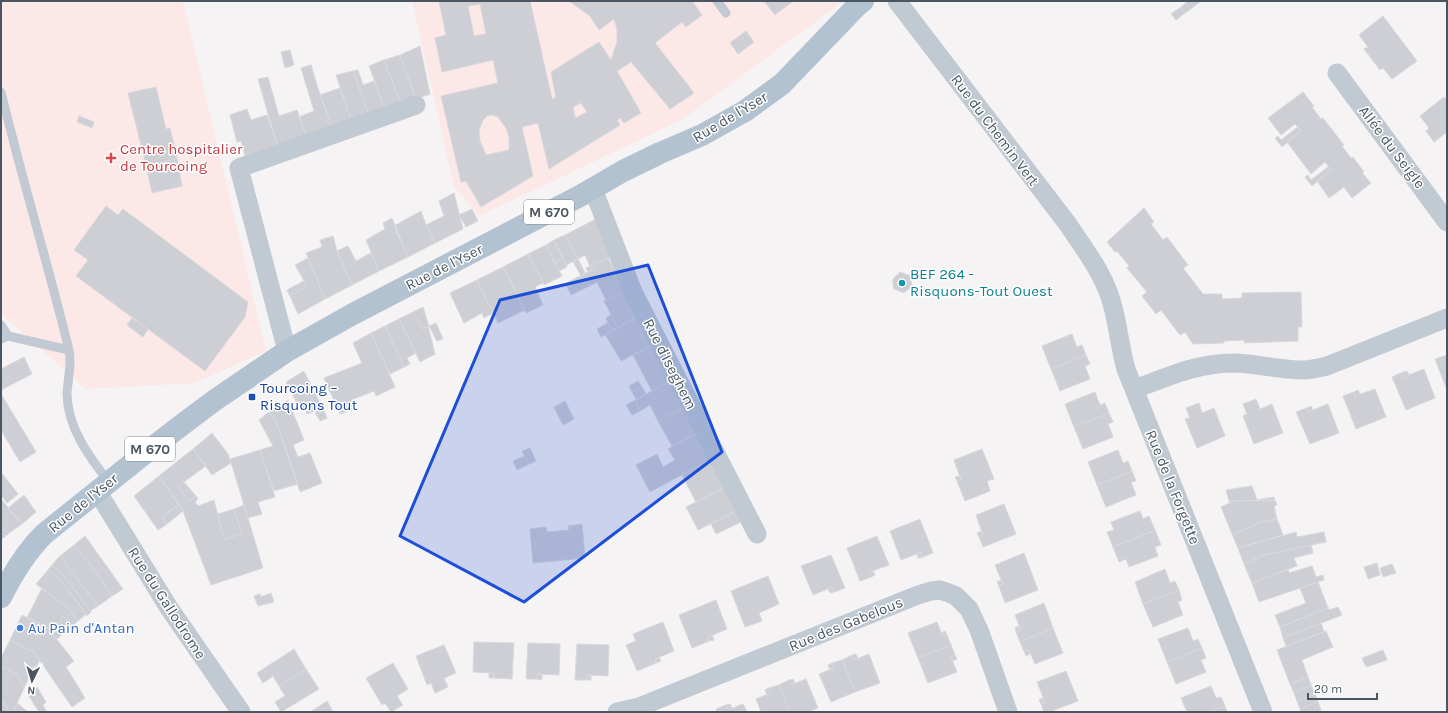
<svg xmlns="http://www.w3.org/2000/svg" width="1448" height="713" viewBox="0 0 1448 713" font-family="Karla,sans-serif">
	<rect width="100%" height="100%" fill="#f5f3f3"/>
	<path fill="#fce8e6" d="M1,1H183L266,351L194,383L86,389L1,314Z
		M412,1H844L681,120L479,216L454,186Z"/>
	<path fill="#cdcfd5" stroke="#d7d9de" fill-rule="evenodd" d="M439,1H530L552,99L556,98L551,72L599,42L611,60L617,42V29L614,19L599,30L590,16L569,1H692L702,15L686,27L682,22L655,43L694,93L670,109L631,62L617,71L641,113L624,123L620,118L617,120L620,125L549,169L538,123L522,127L533,176L481,207L466,181L461,182L441,96L498,83L493,60L442,72L435,38L446,35ZM480,4L486,34L474,36L468,6ZM581,103L587,112L575,118L573,107ZM492,115L498,117L506,128L509,137V150L486,155L480,141L479,130L483,120L487,116Z
		M764,1H793L775,15Z
		M1188,1L1200,2L1185,13L1181,7Z
		M1181,7L1185,13L1176,20L1171,14Z
		M1383,16L1417,61L1392,79L1383,68L1380,70L1364,49L1368,47L1359,35Z
		M746,31L754,42L738,54L730,43Z
		M420,46L430,94L416,99L400,55Z
		M290,50L294,65L285,68L281,52Z
		M400,55L416,99L401,104L384,60Z
		M384,60L401,104L385,110L369,66Z
		M311,65L317,85L332,128L307,138L299,117L314,111L301,68Z
		M358,70L363,85L374,81L385,110L369,116L353,71Z
		M353,71L369,116L352,122L336,75Z
		M268,77L279,116L297,110L307,138L278,148L258,79Z
		M156,87L166,129L170,128L177,158L164,162L165,164L153,166V164L146,165L128,93Z
		M340,88L352,122L332,128L320,95Z
		M1303,92L1314,106L1312,107L1321,119L1323,118L1344,145L1342,146L1351,158L1353,157L1364,172L1362,173L1371,183L1352,198L1344,187L1329,198L1317,181L1331,170L1325,162L1311,174L1287,142L1301,131L1295,124L1281,135L1268,118Z
		M1444,97L1447,101V132L1434,142L1426,131L1429,128L1420,116Z
		M247,109L251,120L267,115L278,148L246,159L241,141L237,142L230,115Z
		M79,116L94,122L92,128L77,122Z
		M1298,127L1301,131L1282,147L1275,138L1278,136L1281,140Z
		M177,158L182,186L152,193L146,165L153,164V166L165,164L164,162Z
		M1328,167L1331,170L1312,186L1305,177L1308,175L1311,180Z
		M454,193L463,229L435,243L426,225L444,216L439,201Z
		M106,206L118,215L123,209L248,302L245,317L205,371L76,276L88,260L74,250Z
		M1144,208L1154,222L1151,224L1163,240L1167,237L1188,265L1183,268L1203,294H1222V299L1242,298V293L1301,292L1302,327H1298V341L1244,343V340L1224,341V343L1193,344L1185,332L1180,335L1161,310L1156,314L1142,296L1147,292L1127,268L1129,266L1117,251L1115,252L1107,242Z
		M472,209L478,221L466,227L459,215Z
		M421,211L426,225L435,243L408,257L394,226Z
		M392,218L408,257L379,271L366,240L385,229L383,223Z
		M596,219L610,257L590,266L585,255L578,259L565,235Z
		M565,235L578,259L566,265L554,240Z
		M333,236L337,251L352,285L325,299L306,253L322,247L320,240Z
		M554,240L563,258L555,263L546,245Z
		M546,245L562,276L544,285L528,254Z
		M348,246L356,261L371,253L379,271L352,285L337,251Z
		M528,254L543,283L535,287L543,305L526,313L503,267Z
		M308,258L325,299L298,314L290,296L307,286L295,265Z
		M563,258L567,267L559,271L555,263Z
		M608,258L625,290L606,300L597,282L571,295L567,287L576,283L574,279L592,270L590,266Z
		M578,259L585,273L581,276L573,261Z
		M590,266L592,270L588,272L586,268Z
		M503,267L525,310L498,323L477,280Z
		M900,272L910,276L912,286L904,293L894,289L893,284V279Z
		M574,279L576,283L567,287L565,284Z
		M477,280L493,313L484,318L482,313L464,323L450,293Z
		M304,281L307,286L290,296L287,290Z
		M625,290L638,317L618,328L604,301Z
		M423,307L429,326L422,329L413,312Z
		M413,312L422,329L428,326L435,354L420,362L399,319Z
		M611,315L618,328L612,331L606,318Z
		M638,317L652,345L621,361L605,334Z
		M132,318L148,329L143,337L127,325Z
		M399,319L416,353L407,358L410,364L404,367L385,326Z
		M436,323L443,339L437,341L429,326Z
		M608,323L612,331L601,337L597,329Z
		M385,326L404,367L390,374L371,333Z
		M371,333L395,387L376,396L374,391L351,400L355,409L340,414L324,378L362,363L353,343Z
		M1072,334L1077,347L1082,345L1086,355L1051,369L1042,346Z
		M652,345L671,381L652,391L633,355Z
		M1086,355L1090,364L1085,366L1090,379L1060,391L1051,369Z
		M1447,355V390L1435,359Z
		M24,357L32,374L1,390V369Z
		M1424,369L1435,398L1406,410L1392,377L1403,372L1404,377Z
		M304,371L324,411L316,414L315,411L307,414L304,407L300,409L286,382Z
		M1407,371L1409,375L1404,377L1403,372Z
		M638,381L642,387L632,392L629,386Z
		M671,381L684,407L658,421L650,405L640,411L635,400Z
		M642,387L646,394L636,399L632,392Z
		M1375,389L1386,417L1356,429L1343,396L1354,392L1355,396Z
		M1358,390L1360,394L1355,396L1354,392Z
		M1095,392L1100,405L1105,403L1109,413L1074,427L1065,404Z
		M1,394L36,452L20,462L1,430Z
		M1256,399L1260,409L1272,404L1283,433L1254,444L1243,416L1247,414L1243,404Z
		M288,400L304,440L293,445L298,457L310,453L322,483L300,492L276,421L269,412Z
		M635,400L640,411L632,415L626,405Z
		M565,401L574,419L563,425L554,407Z
		M1199,403L1202,413L1214,408L1225,436L1197,448L1185,419L1190,418L1186,408Z
		M1328,404L1339,433L1310,444L1296,412L1307,408L1308,412Z
		M1311,406L1313,410L1308,412L1307,408Z
		M684,407L697,433L672,446L658,421Z
		M324,411L327,418L320,421L316,414Z
		M269,412L276,421L298,484L274,491L260,450L273,446L259,420Z
		M1109,413L1113,422L1108,424L1113,437L1083,449L1074,427Z
		M212,433L228,454L231,463L212,475L193,449Z
		M697,433L711,459L650,492L636,465L657,454L663,467L675,460L668,449Z
		M530,448L536,461L529,464L522,451Z
		M193,449L206,466L178,486L189,501L196,496L198,499L195,502L198,506L214,500L224,539L242,534L234,509L244,505L263,568L211,585L183,511L159,476Z
		M982,449L994,479L987,481L990,491L965,501L957,481L961,480L954,460Z
		M260,450L275,497L258,502L262,514L248,518L230,459Z
		M1118,450L1123,463L1128,461L1132,471L1097,485L1088,462Z
		M525,456L529,464L517,470L513,461Z
		M711,459L725,487L696,502L682,475Z
		M1132,471L1136,481L1131,482L1136,495L1106,507L1097,485Z
		M1,472L18,494L7,503L1,495Z
		M159,476L179,504L162,517L167,524L158,530L134,496Z
		M960,476L961,480L957,481L955,477Z
		M184,482L196,496L189,501L178,486Z
		M1252,486L1257,500L1274,497L1275,500L1229,501L1226,490Z
		M725,487L738,510L698,530L686,507Z
		M24,495L36,512L22,524L8,508Z
		M1,499L22,524L9,533L1,528Z
		M1275,500L1277,505L1274,506L1277,519L1266,522V520L1252,526V527L1232,534L1221,507L1230,503L1229,501Z
		M179,504L183,511L167,524L162,517Z
		M1004,504L1016,534L983,547L979,537L983,535L976,515Z
		M234,509L242,534L224,539L218,514Z
		M738,510L743,521L716,534L711,524Z
		M1140,511L1143,519L1149,516L1155,530L1113,547L1107,532L1114,530L1111,522Z
		M920,519L933,553L923,557L921,552L901,560L890,531Z
		M1277,519L1283,535L1238,548L1232,534L1252,527V526L1266,520V522Z
		M582,524L585,558L533,563L530,529L546,527L547,532L569,530L568,526Z
		M1,528L9,533L1,540Z
		M1155,530L1161,545L1155,547L1158,556L1129,567L1126,559L1119,562L1113,547Z
		M982,531L983,535L979,537L977,533Z
		M1296,532L1297,537L1324,532L1326,542L1264,555L1244,564L1238,548Z
		M85,536L123,589L112,596L96,572L74,545Z
		M877,536L889,565L869,572L871,577L860,581L847,548Z
		M74,545L96,572L112,596L98,606L60,556Z
		M1311,545L1313,553L1294,558L1297,566L1252,583L1244,564L1264,555Z
		M921,552L923,557L918,558L917,554Z
		M1024,553L1038,590L1005,603L999,586L1003,584L995,565Z
		M831,555L845,588L834,592L832,587L813,595L801,566Z
		M60,556L98,606L90,611L65,577L52,565Z
		M1377,563L1380,575L1368,579L1364,567Z
		M1392,564L1396,573L1383,577L1380,568Z
		M52,565L65,577L91,612L87,616L64,584L48,570Z
		M1312,566L1316,577L1323,575L1324,580L1259,602L1252,583L1288,569L1289,573Z
		M1165,569L1170,583L1175,581L1179,590L1143,604L1135,582Z
		M48,570L64,584L86,614L78,621L69,609L36,584Z
		M873,571L875,575L871,577L869,572Z
		M768,576L779,604L759,613L762,621L745,627L731,591Z
		M1001,580L1003,584L999,586L997,582Z
		M1318,582L1328,608L1280,627L1275,615L1306,603L1300,588Z
		M832,587L834,592L830,593L828,589Z
		M42,588L69,609L78,621L72,626L63,616L55,631L27,618Z
		M1179,590L1182,600L1178,602L1183,615L1153,627L1143,604Z
		M271,593L274,602L258,606L254,596L260,594L261,597Z
		M716,600L727,629L708,637L709,641L692,648L679,615Z
		M1044,603L1053,628L1020,642L1016,632L1021,630L1015,615Z
		M1338,607L1342,615L1283,638L1280,627L1328,608L1329,610Z
		M22,615L55,631L53,635L74,661L66,667L85,698L72,707L34,652L10,640Z
		M63,616L72,626L57,639L53,635Z
		M663,622L674,651L655,659L656,663L637,671L626,645L636,641L633,634Z
		M937,622L943,637L947,635L951,645L918,658L908,633Z
		M1321,623L1324,632L1286,646L1283,638Z
		M1019,626L1021,630L1016,632L1015,628Z
		M1053,628L1063,653L1035,664L1029,650L1024,651L1020,642Z
		M1188,628L1193,641L1198,639L1202,648L1167,662L1158,639Z
		M945,631L947,635L943,637L941,633Z
		M1326,631L1333,647L1302,660L1308,677L1290,684L1277,650Z
		M712,635L714,640L709,641L708,637Z
		M10,640L34,652L40,660L36,667L34,666L24,688L17,674L1,667V658Z
		M474,642L514,643L512,679L494,678V673L473,672Z
		M528,643L560,644L559,675L538,674L537,679H526Z
		M577,644L609,645L608,676L587,675L586,680H575Z
		M444,645L456,673L444,678L448,687L435,693L431,683L427,685L416,656Z
		M951,645L955,655L951,657L957,672L928,683L918,658Z
		M1202,648L1206,658L1201,660L1206,672L1176,684L1167,662Z
		M294,649L306,669L279,686L273,676L263,683L257,673Z
		M1029,650L1030,654L1026,656L1024,651Z
		M1383,650L1387,660L1366,667L1362,658Z
		M856,654L858,658L854,660L852,655Z
		M869,654L880,683L855,692L842,660L852,655L854,660Z
		M955,655L957,659L952,661L951,657Z
		M659,657L661,661L656,663L655,659Z
		M842,660L855,692L831,702L819,674L834,668L832,663Z
		M393,663L408,689L397,696L403,705L391,712L385,703L382,705L366,678Z
		M832,663L834,668L830,669L828,665Z
		M1,667L17,674L24,688L13,712H9L1,700Z
		M306,669L319,689L281,712L275,702L285,696L279,686Z
		M1066,671L1078,701L1049,712H1044L1041,704L1045,702L1037,682Z
		M489,673H494V678H489Z
		M538,674L542,675V680L537,679Z
		M587,675H591V680H586Z
		M1308,677L1311,685L1294,693L1290,684Z
		M793,679L795,683L791,685L789,680Z
		M806,679L818,708L807,712H790L779,685L789,680L791,685Z
		M779,685L790,712H761L756,699L771,693L769,688Z
		M1311,685L1315,694L1297,701L1294,693Z
		M1211,686L1216,698L1221,697L1225,706L1210,712H1187L1181,698Z
		M37,687L46,702L43,705L47,712H39L27,693Z
		M769,688L771,693L767,695L765,690Z
		M1315,694L1318,702L1300,709L1297,701Z
		M1043,698L1045,702L1041,704L1039,700Z
		M1,700H2L9,712H1Z
		M327,701L333,712H310Z
		M1318,702L1321,710L1317,712H1301L1300,709Z
		M17,703L28,712H13Z
		M730,704L732,708L728,710L726,705Z
		M743,704L747,712H717L716,709L726,705L728,710Z
		M1225,706L1227,712H1210Z"/>
	<g fill="none" stroke-linecap="round" stroke-linejoin="round">
		<path stroke="#c1cad2" stroke-width="9" d="M717,1L726,13
			M1,92C22,179 48,264 69,350C72,365 68,378 67,393C67,427 89,457 109,482
			M1,325L8,336
			M1,339L8,336L69,350"/>
		<path stroke="#c1cad2" stroke-width="19" d="M897,1L1067,223C1083,247 1101,270 1110,297C1118,320 1119,345 1126,369L1263,712
			M1337,73L1447,222
			M593,189L633,292L757,534
			M287,351L239,168L416,105
			M1135,389C1170,376 1197,363 1235,363C1258,364 1280,370 1303,370C1311,370 1319,368 1327,366L1447,318
			M97,491L169,608L241,712
			M617,712L639,707L918,595L931,591L940,590L949,593L956,596L969,609L979,630L1008,712"/>
		<path stroke="#b3c2d1" stroke-width="22" d="M1,597C13,573 26,552 44,534L144,454L183,424L215,400L287,351L353,314L580,196L623,171L660,153L702,135L745,111L782,84L856,7L863,1"/>
	</g>
	<path fill="#1d4ed8" fill-opacity="0.2" stroke="#1d4ed8" stroke-width="3" stroke-linejoin="round" d="M648,265L722,452L524,602L400,536L500,300Z"/>
	<path fill="#e0444e" stroke="#fff" stroke-width="1.5" d="M109 152h4v4h4v4h-4v4h-4v-4h-4v-4h4z"/>
	<circle fill="#0f9aa8" stroke="#fff" stroke-width="1.5" cx="902" cy="283" r="4"/>
	<rect fill="#1a4fb4" stroke="#fff" stroke-width="1.5" x="248" y="393" width="8" height="8" rx="2"/>
	<circle fill="#3f7fe0" stroke="#fff" stroke-width="1.5" cx="20" cy="628" r="4"/>
	<g text-anchor="middle" dominant-baseline="central" stroke-width="3" stroke-linejoin="round" paint-order="stroke">
		<g fill="#fff" stroke="#808990" stroke-width="1">
			<rect x="524" y="200" width="50" height="24" rx="3"/>
			<rect x="125" y="437" width="50" height="24" rx="3"/>
		</g>
		<g font-size="14" font-weight="bold" fill="#4a5661">
			<text x="549" y="212">M 670</text>
			<text x="150" y="449">M 670</text>
		</g>
		<g font-size="15" fill="#4a5661" stroke="#fff">
			<text transform="translate(730 117) rotate(-31)">Rue de l'Yser</text>
			<text transform="translate(995 130) rotate(53)">Rue du Chemin Vert</text>
			<text transform="translate(1392 147) rotate(53)">Allée du Seigle</text>
			<text transform="translate(444 267) rotate(-27)">Rue de l'Yser</text>
			<text transform="translate(670 364) rotate(63)">Rue d'Iseghem</text>
			<text transform="translate(1173 487) rotate(68)">Rue de la Forgette</text>
			<text transform="translate(83 503) rotate(-39)">Rue de l'Yser</text>
			<text transform="translate(167 603) rotate(57)">Rue du Gallodrome</text>
			<text transform="translate(846 624) rotate(-22)">Rue des Gabelous</text>
		</g>
		<g font-size="15" fill="#be3a42" stroke="#fff" text-anchor="start">
			<text x="120" y="149">Centre hospitalier<tspan x="120" dy="17">de Tourcoing</tspan></text>
		</g>
		<g font-size="15" fill="#0d838f" stroke="#fff" text-anchor="start">
			<text x="910" y="274">BEF 264 -<tspan x="910" dy="17">Risquons-Tout Ouest</tspan></text>
		</g>
		<g font-size="15" fill="#164399" stroke="#fff" text-anchor="start">
			<text x="260" y="388">Tourcoing –<tspan x="260" dy="17">Risquons Tout</tspan></text>
		</g>
		<g font-size="15" fill="#366cbe" stroke="#fff" text-anchor="start">
			<text x="28" y="628">Au Pain d'Antan</text>
		</g>
	</g>
	<rect width="1448" height="713" fill="none" stroke="#4a5661" stroke-width="4"/>
	<g transform="translate(32 681) rotate(185)" stroke="#ffffff" stroke-width="3" paint-order="stroke">
	<path d="M0-3L7 15L0 10L-7 15Z" fill="#4a5661"/>
	<text y="-6" font-size="11" font-weight="bold" text-anchor="middle" fill="#4a5661">N</text>
	</g>
	<path d="M1308 693v6h69v-6" fill="none" stroke="#4a5661" stroke-width="2"/>
	<text x="1314" y="693" font-size="12" fill="#4a5661" stroke="#ffffff" stroke-width="3" paint-order="stroke">20 m</text>
</svg>
